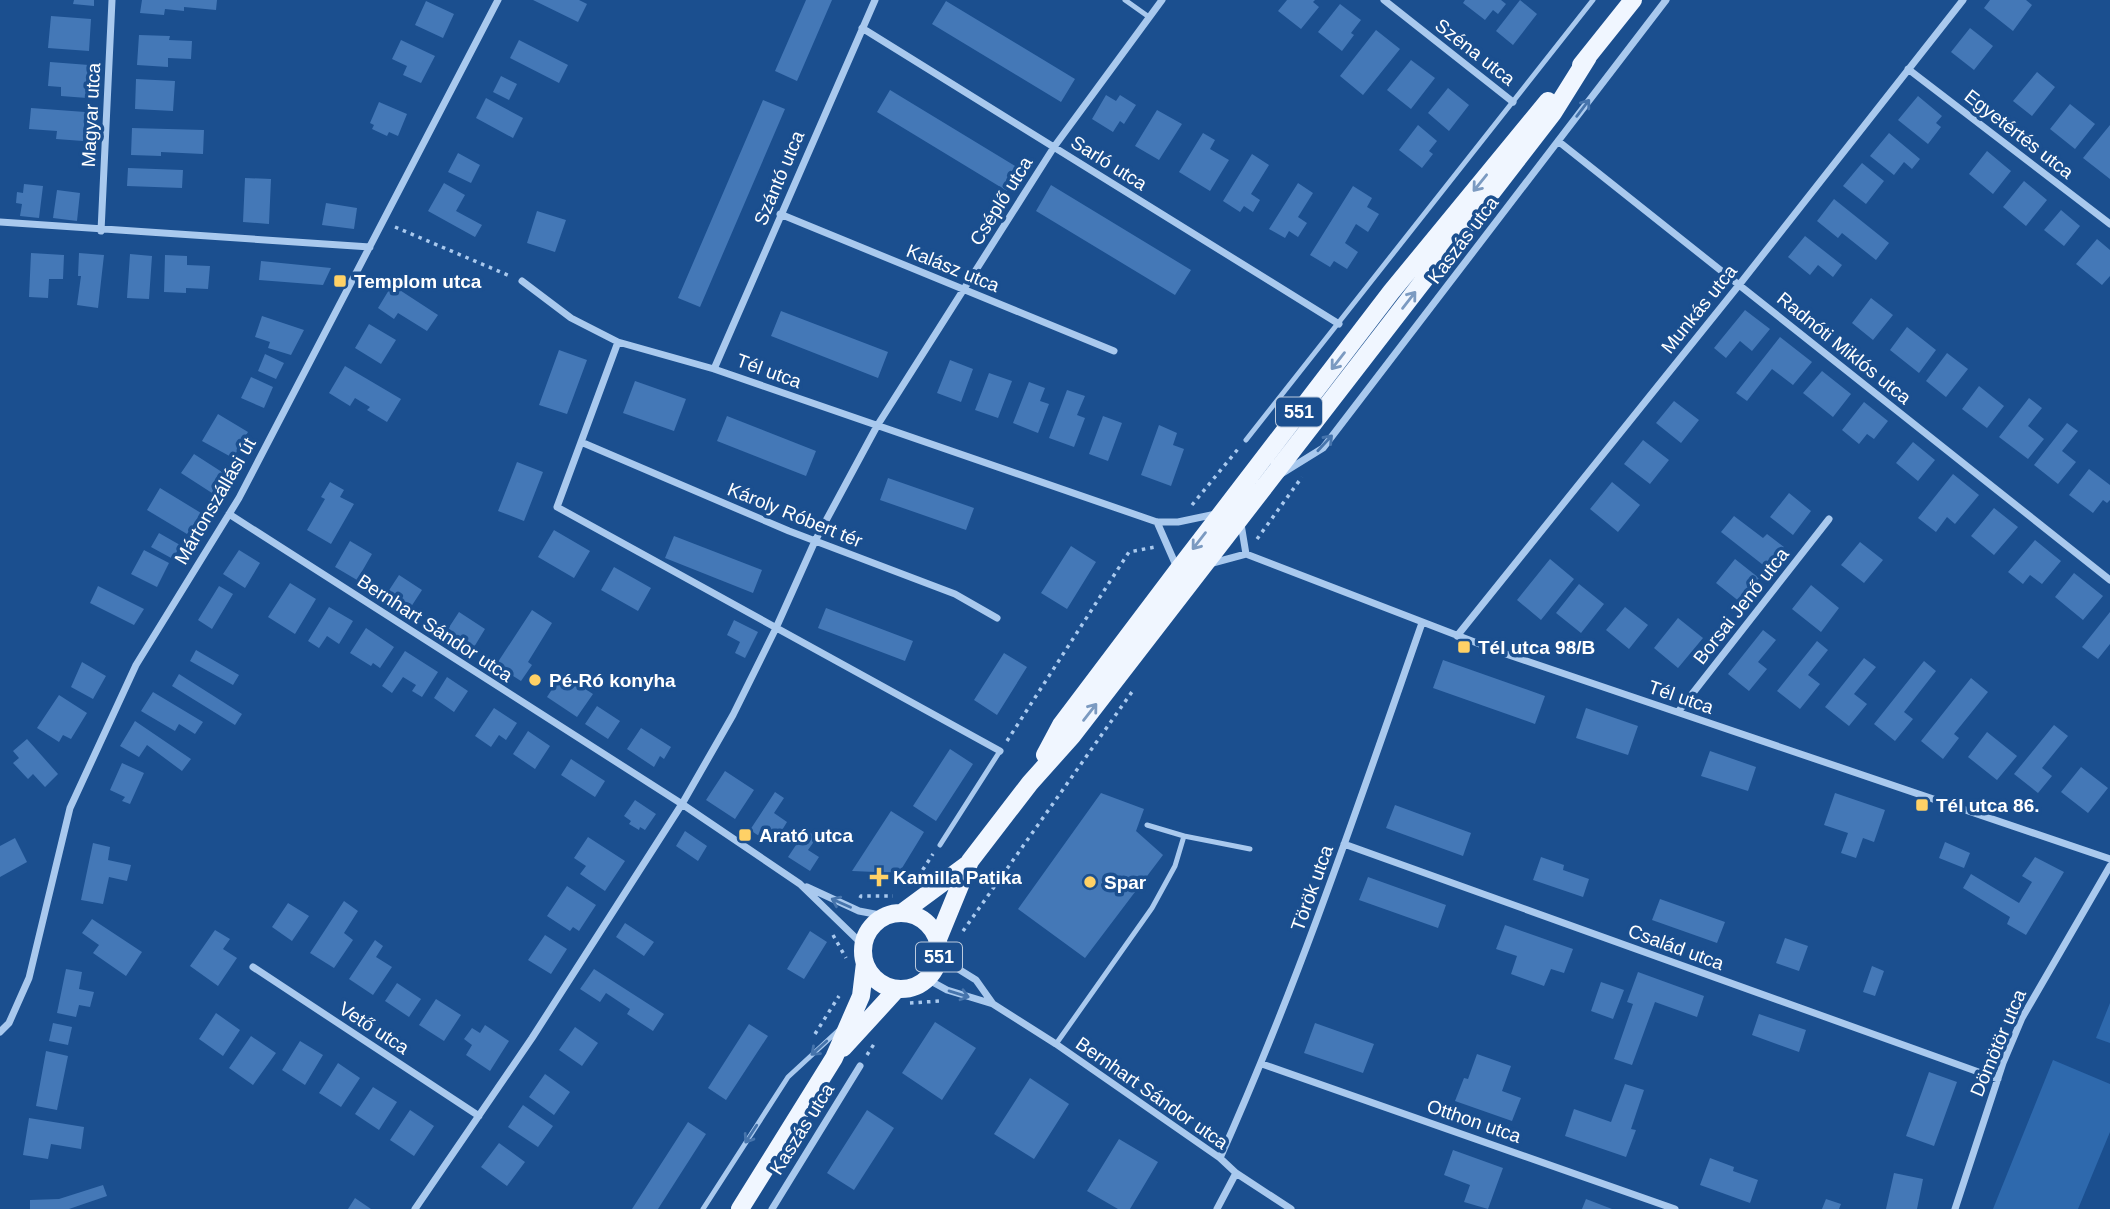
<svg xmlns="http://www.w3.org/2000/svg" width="2110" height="1209" viewBox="0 0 2110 1209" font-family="Arial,sans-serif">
	<rect width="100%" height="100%" fill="#1b4f8f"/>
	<path fill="#2e69ad" d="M2110,1003V1043L2096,1038Z
		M2053,1060L2110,1084V1132L2078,1209H1993Z"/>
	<path fill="#4478b7" d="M74,0H94V6L73,4Z
		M142,0H217L216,10L184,7V11L165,9L164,15L140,13Z
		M533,0H579L587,4L578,22Z
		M806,0H832L797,81L775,71Z
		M1287,0H1315L1313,2L1319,7L1301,29L1278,11Z
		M1465,0H1501L1506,4L1498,14L1493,10L1485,20L1463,3Z
		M1520,0L1537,14L1513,45L1496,31Z
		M1990,0H2026L2032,5L2013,31L1984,8Z
		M426,1L454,14L443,38L415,25Z
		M946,1L1075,79L1061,102L932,24Z
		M1340,4L1361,20L1351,33L1354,35L1342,51L1318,32Z
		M51,16L91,19L89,51L48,48Z
		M1970,28L1993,46L1974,70L1951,52Z
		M1376,30L1400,49L1363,95L1340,76Z
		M139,35L170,36L169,40L192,41L191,59L168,58V67L137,65Z
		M401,40L435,56L421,83L403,75L407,66L392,59Z
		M519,40L568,65L559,83L510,58Z
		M1411,60L1435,78L1411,109L1387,90Z
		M50,62L89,65L87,98L61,96V87L48,86Z
		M2037,72L2055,87L2032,116L2013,101Z
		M501,76L517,84L509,100L493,92Z
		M136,79L175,81L173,111L135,109Z
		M1448,88L1469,105L1449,131L1428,113Z
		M890,90L1020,169L1007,191L877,112Z
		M1106,95L1116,101L1120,95L1136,105L1124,124L1120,121L1113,132L1092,119Z
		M1918,96L1942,116L1936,123L1941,127L1928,144L1898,120Z
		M486,98L523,118L513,138L476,118Z
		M763,100L785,109L700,307L678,298Z
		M379,102L407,114L398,136L389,132L387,136L372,129L374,125L370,123Z
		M2070,104L2095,124L2075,149L2050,129Z
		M31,108L85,112L83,141L56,139L57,131L29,129Z
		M1157,110L1182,124L1159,160L1135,146Z
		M1418,125L1437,141L1429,151L1433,154L1422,168L1399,150Z
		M2110,125V179L2083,158Z
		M132,128L204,130L203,154L161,152V156L131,155Z
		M1203,133L1215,140L1210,149L1229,160L1210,191L1179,172Z
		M1889,133L1920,159L1912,169L1904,162L1894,175L1870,156Z
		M1987,151L2011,171L1993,194L1969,174Z
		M458,153L480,165L471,183L448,172Z
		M1252,154L1269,165L1251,194L1260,200L1253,212L1244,206L1240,212L1223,201Z
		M1862,163L1884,181L1866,204L1843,186Z
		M128,168L183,170L182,188L127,186Z
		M245,178L271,179L269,224L243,222Z
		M2024,181L2047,200L2026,226L2003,207Z
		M444,183L465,195L456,211L482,225L475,237L428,211Z
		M1298,183L1313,193L1298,217L1307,223L1298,237L1289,231L1285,238L1269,229Z
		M24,184L43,186L39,218L20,216L22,204L16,203L17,192L23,193Z
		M1051,185L1191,270L1175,295L1036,211Z
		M1353,186L1372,198L1367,207L1379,214L1368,232L1356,224L1345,243L1358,252L1347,269L1334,261L1330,267L1310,255Z
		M57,190L80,193L77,221L53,218Z
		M1834,199L1889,243L1876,260L1842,233L1838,238L1817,221Z
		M326,203L357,208L354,229L322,225Z
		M2061,210L2080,226L2064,246L2044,230Z
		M537,211L566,220L555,252L527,243Z
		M1805,236L1842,265L1833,277L1818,265L1810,275L1788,257Z
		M2097,239L2110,250V276L2102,285L2076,264Z
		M31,253L64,255L63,279H49L48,298L29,297Z
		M79,253L104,255L98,308L77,305L81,276H78Z
		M130,254L152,256L149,299L127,298Z
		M165,255L187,256V265L210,266L208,289L186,288V293L164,292Z
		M261,261L331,268L323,285L259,280Z
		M392,285L438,315L427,331L398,313L394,319L378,308Z
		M1871,298L1893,315L1873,340L1852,323Z
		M1745,310L1770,329L1752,351L1740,341L1726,358L1714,348Z
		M781,311L888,352L878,378L771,336Z
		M262,316L304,330L291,355L268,348L270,342L255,337Z
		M369,324L396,340L381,364L355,348Z
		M1907,327L1936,350L1919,373L1890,350Z
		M1780,337L1812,362L1793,385L1772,369L1747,401L1736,393Z
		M559,350L587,360L567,414L539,405Z
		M1947,353L1968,369L1946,397L1926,381Z
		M265,354L284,363L276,379L258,371Z
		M950,360L973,369L961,402L937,393Z
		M345,366L401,399L387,422L367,410L370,407L355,398L350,406L329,393Z
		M1822,371L1851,394L1833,417L1803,393Z
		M989,373L1012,381L998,418L975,410Z
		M251,377L273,387L264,408L241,398Z
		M635,381L686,399L674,431L623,413Z
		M1029,382L1045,388L1040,401L1049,404L1038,433L1013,423Z
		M1979,386L2004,406L1987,428L1962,409Z
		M1067,390L1085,396L1077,415L1085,418L1074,447L1049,438Z
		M2029,398L2042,408L2028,426L2044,439L2028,459L1999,437Z
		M1674,401L1699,420L1681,443L1656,423Z
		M1864,402L1888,421L1874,439L1867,434L1859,444L1842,430Z
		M218,414L248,432L233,458L202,441Z
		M727,416L816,451L806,476L717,441Z
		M1103,416L1122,423L1108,461L1089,454Z
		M2067,423L2078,431L2062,451L2076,462L2058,484L2034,465Z
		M1159,425L1177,433L1173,445L1184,449L1171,486L1141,475Z
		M1643,440L1669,460L1650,484L1624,464Z
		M1913,442L1935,460L1918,481L1896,463Z
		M194,454L225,474L212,493L181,473Z
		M517,462L543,472L524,521L498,511Z
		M2089,469L2110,485V500L2107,503L2103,500L2093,513L2069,495Z
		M1953,474L1979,495L1955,524L1947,517L1936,532L1918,518Z
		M888,478L974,508L966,530L880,500Z
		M330,482L344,490L340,497L354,504L331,544L307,530L325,499L321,497Z
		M1612,482L1640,505L1618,532L1590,509Z
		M160,488L201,513L187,534L147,510Z
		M1789,493L1811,511L1793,535L1770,517Z
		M1994,508L2018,527L1994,555L1971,536Z
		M1734,516L1763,538L1767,534L1784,547L1767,568L1721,532Z
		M554,530L590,551L574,578L538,557Z
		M159,533L180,545L173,559L151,547Z
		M674,536L762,570L753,593L665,558Z
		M2035,540L2061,561L2042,584L2030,575L2023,584L2008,572Z
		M350,541L372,554L357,580L335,567Z
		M1860,542L1883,560L1864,583L1841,565Z
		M1071,546L1096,562L1067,609L1041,593Z
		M144,550L169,563L157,587L131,574Z
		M239,550L260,563L245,588L223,574Z
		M1550,559L1574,579L1541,620L1517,600Z
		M1735,559L1759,578L1740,602L1716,583Z
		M614,567L651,588L638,611L601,590Z
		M2074,573L2103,596L2083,620L2055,597Z
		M399,575L422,590L407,613L384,598Z
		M290,583L316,599L295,634L268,617Z
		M1579,584L1604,604L1581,633L1556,613Z
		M1811,585L1839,608L1821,632L1792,609Z
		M98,586L144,609L134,625L90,603Z
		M219,586L233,594L212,629L198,620Z
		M329,607L353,621L339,644L327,636L319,648L308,641Z
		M1625,607L1648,625L1629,649L1606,630Z
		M826,608L913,641L905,661L818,628Z
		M532,610L552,623L528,662L532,665L521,681L496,665Z
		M459,612L485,629L471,652L444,635Z
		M2110,612V644L2098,659L2082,647Z
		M1678,618L1703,638L1678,668L1654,648Z
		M734,620L758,632L745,658L735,653L740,642L727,635Z
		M366,628L394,647L380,668L373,663L371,666L350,653Z
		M1763,630L1776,640L1758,662L1767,669L1749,691L1728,674Z
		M1817,641L1828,650L1808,675L1820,684L1800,709L1777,691Z
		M196,650L239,675L233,685L190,661Z
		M405,651L438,672L422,697L412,691L416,685L403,677L392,693L382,686Z
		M1004,653L1027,667L997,715L974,700Z
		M1864,658L1876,667L1854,694L1867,704L1849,726L1825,707Z
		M1443,660L1545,696L1535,724L1433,688Z
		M1924,661L1936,671L1904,712L1913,719L1895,741L1874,724Z
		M82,662L106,676L93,699L71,687Z
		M179,674L242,714L235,725L172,686Z
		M562,674L593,694L577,717L547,697Z
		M447,677L468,691L454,712L434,698Z
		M1971,678L1988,692L1954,734L1959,738L1943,759L1921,741Z
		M153,692L203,722L195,734L179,724L175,731L141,711Z
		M59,695L87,713L71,739L63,735L59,742L37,728Z
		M597,706L620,721L608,739L585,724Z
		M494,708L517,723L506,740L499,735L491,747L475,736Z
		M1586,708L1638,726L1628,755L1576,738Z
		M135,721L191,759L182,771L147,745L139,757L120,746Z
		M2054,725L2068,736L2042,768L2052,776L2038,793L2014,774Z
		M641,728L671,747L664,759L660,756L654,767L627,749Z
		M528,731L550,746L535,769L513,754Z
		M1987,732L2017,756L1997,780L1968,757Z
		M27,739L58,774L45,787L33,774L28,779L13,763L19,758L13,751Z
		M950,749L973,764L936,821L913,806Z
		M1710,751L1756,767L1748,791L1701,776Z
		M571,759L605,781L595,797L561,775Z
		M122,763L144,773L130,804L122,801L125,797L110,790Z
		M2081,767L2108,788L2088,813L2061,792Z
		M725,771L754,790L735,819L706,800Z
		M775,792L784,798L774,813L787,822L773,845L750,830Z
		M1101,793L1144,809L1136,831L1163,855L1085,958L1018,909Z
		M1835,793L1885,810L1874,842L1863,838L1856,858L1841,853L1848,833L1824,825Z
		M635,800L656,814L645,830L640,827L639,830L629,824L631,821L624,816Z
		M1395,805L1471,833L1463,856L1386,828Z
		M891,811L924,832L899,873L852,871Z
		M806,830L817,837L808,850L819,857L810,871L788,857Z
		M685,831L707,846L698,861L676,846Z
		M588,837L625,861L605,891L580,874L586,866L574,858Z
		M15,838L27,862L0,877V846Z
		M1945,842L1970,853L1964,868L1939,858Z
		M93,843L110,847L108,860L131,865L127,881L109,877L103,904L81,900Z
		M1541,857L1564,865L1563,870L1589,879L1583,897L1533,880Z
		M2035,857L2064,872L2026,935L2007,924L2010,917L1963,888L1971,874L2019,903L2032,882L2022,876Z
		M1368,877L1446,905L1438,928L1359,900Z
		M567,886L596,905L579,931L573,927L570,931L547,916Z
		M1660,899L1725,922L1717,943L1652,920Z
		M344,901L358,911L344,933L353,940L334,968L310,953Z
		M288,903L309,916L292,941L272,927Z
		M92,919L142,952L126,976L93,953L99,945L82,933Z
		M625,923L654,942L644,956L616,937Z
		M1505,925L1573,949L1564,973L1551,969L1544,986L1511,974L1517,956L1496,949Z
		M215,930L230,939L223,949L237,958L218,986L190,966Z
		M810,931L827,942L804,979L787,969Z
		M545,935L567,949L551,974L528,960Z
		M1785,938L1808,946L1799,971L1776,963Z
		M375,940L383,946L376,957L392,967L373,995L349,979Z
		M1872,966L1884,971L1875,996L1863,992Z
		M66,969L82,972L79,989L94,992L90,1007L79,1005L76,1017L57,1013Z
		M594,969L664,1014L653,1031L627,1014L630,1009L606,993L600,1002L580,989Z
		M1638,972L1704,996L1697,1017L1655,1002L1632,1065L1614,1059L1633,1004L1627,1002Z
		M1601,982L1624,990L1613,1019L1591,1011Z
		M397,983L421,999L409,1017L385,1001Z
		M436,999L461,1015L444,1041L419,1025Z
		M216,1013L240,1030L223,1056L199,1039Z
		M1759,1014L1806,1030L1799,1052L1752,1035Z
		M935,1022L976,1048L942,1100L902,1073Z
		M53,1023L72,1027L68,1045L49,1041Z
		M1315,1023L1374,1044L1363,1073L1304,1053Z
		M749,1024L768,1036L726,1100L708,1088Z
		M485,1025L509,1041L490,1071L466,1055L472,1045L464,1039L472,1028L480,1033Z
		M575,1027L598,1043L582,1066L559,1050Z
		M251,1036L276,1053L253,1085L229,1068Z
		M300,1041L323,1055L305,1085L282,1070Z
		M46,1051L68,1056L57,1110L36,1106Z
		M1477,1054L1511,1066L1502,1091L1521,1098L1512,1121L1455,1101L1464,1078L1468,1079Z
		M338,1063L360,1078L341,1107L319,1093Z
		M1929,1072L1957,1082L1934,1146L1906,1136Z
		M545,1074L570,1092L554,1115L529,1097Z
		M1030,1078L1069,1104L1034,1159L994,1134Z
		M1625,1084L1644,1090L1631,1129L1636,1130L1626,1157L1565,1136L1574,1109L1611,1122Z
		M373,1087L397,1102L379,1130L355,1114Z
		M523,1105L553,1126L538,1147L508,1127Z
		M410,1110L434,1126L414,1156L390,1140Z
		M867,1110L894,1128L854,1190L827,1173Z
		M29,1118L84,1127L81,1149L51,1144L48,1159L23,1155Z
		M688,1122L706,1134L658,1209H632Z
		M1119,1139L1158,1162L1130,1209H1118L1087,1191Z
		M499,1143L525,1162L507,1186L481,1167Z
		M1453,1150L1503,1168L1488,1209L1464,1202L1470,1185L1444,1175Z
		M1710,1158L1734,1167L1733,1171L1758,1180L1750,1203L1700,1185Z
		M1894,1173L1923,1179L1917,1209H1886Z
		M103,1185L107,1196L69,1209H30V1200L59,1199Z
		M355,1198L371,1209H348Z
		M1586,1199L1612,1209H1582Z
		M1826,1199L1841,1204L1839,1209H1822Z"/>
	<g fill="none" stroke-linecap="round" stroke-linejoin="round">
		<path stroke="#a9c9ee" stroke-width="3.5" stroke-dasharray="3.5 5" stroke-linecap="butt" d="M395,227L510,276
			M1192,505L1238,449
			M1257,539L1302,477
			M1007,741L1129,552L1155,547
			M918,877L933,854
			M860,898L861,896H893
			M963,931L1134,689
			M833,935L846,958
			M910,1003L940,1001
			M815,1034L839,996
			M867,1055L876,1041"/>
		<path stroke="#a9c9ee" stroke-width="5" d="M1125,0L1149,17
			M1246,440L1593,0
			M1147,825L1184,836L1250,849
			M940,845L1000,751
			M1056,1044L1152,908L1175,866L1184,836
			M703,1209L788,1077L840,1029"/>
		<path stroke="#a9c9ee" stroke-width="7" d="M1384,0L1513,102
			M862,28L1339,324
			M1908,69L2110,224
			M1558,141L2110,580
			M780,214L1114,351
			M0,222L370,247
			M101,231L112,0
			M522,281L571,318L618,342L714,369L1157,522H1178L1216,514
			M618,342L557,507L1000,751
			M714,369L875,0
			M581,442L789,531L955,594L997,618
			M1281,474L1323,448L1666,0
			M229,514L682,804L800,884L863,945
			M1157,522L1178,570
			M1241,524L1246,554
			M1209,564L1246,554L1503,653L2110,859
			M1457,636L1739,285L1963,0
			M1678,712L1829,519
			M1344,844L1998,1079
			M807,887L859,911L885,916
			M939,957L976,980L993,1004
			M253,967L479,1116
			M927,979L947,990L993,1004L1056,1044L1220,1158L1236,1173L1291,1209
			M0,1032L9,1023L29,978L70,808L136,665L239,498L498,0
			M1262,1064L1675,1209
			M1220,1158C1298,984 1359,803 1422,623
			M415,1209L532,1038L682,804L733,715L776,628L815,541L877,426L1054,147L1162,0
			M772,1209L860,1066
			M1217,1209L1236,1173
			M1955,1209L2003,1063L2022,1018L2110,866"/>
		<path stroke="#f0f6ff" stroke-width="18" d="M1581,65L1633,0
			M1045,755L1061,725L1178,570L1391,292L1548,101
			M903,912L968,864
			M863 951a38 38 0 1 1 76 0a38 38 0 1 1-76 0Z
			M938,939L970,861L1030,783L1072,736L1553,113L1588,57
			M843,1048L897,989
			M740,1209L834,1058L861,996L865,963"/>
	</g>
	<defs><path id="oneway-shaft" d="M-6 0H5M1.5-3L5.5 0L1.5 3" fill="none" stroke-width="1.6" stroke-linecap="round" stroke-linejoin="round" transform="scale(1.75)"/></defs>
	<g stroke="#4674ac">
		<use href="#oneway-shaft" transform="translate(1583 108) rotate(-53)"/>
		<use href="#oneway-shaft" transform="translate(1325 443) rotate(-47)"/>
		<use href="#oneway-shaft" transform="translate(841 903) rotate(-156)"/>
		<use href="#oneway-shaft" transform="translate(959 994) rotate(17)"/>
		<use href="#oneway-shaft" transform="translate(819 1048) rotate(138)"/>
		<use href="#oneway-shaft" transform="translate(751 1134) rotate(123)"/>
	</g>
	<g stroke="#7b9ac1">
		<use href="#oneway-shaft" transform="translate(1480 183) rotate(129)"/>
		<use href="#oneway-shaft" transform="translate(1409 300) rotate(-52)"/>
		<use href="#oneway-shaft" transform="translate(1338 361) rotate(128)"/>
		<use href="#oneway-shaft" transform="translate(1199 541) rotate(128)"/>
		<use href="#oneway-shaft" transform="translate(1090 712) rotate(-52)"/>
	</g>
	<g fill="#ffd166" stroke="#1b4f8f" stroke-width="2.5">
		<rect x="333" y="274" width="14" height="14" rx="3.5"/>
		<rect x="1457" y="640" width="14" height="14" rx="3.5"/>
		<circle cx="535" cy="680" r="7"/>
		<rect x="1915" y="798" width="14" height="14" rx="3.5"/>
		<rect x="738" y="828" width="14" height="14" rx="3.5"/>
		<path d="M875.5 866.5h7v7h7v7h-7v7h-7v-7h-7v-7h7z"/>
		<circle cx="1090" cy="882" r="7"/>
	</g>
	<g text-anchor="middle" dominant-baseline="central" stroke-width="7" stroke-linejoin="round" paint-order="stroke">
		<g fill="#1b4f8f" stroke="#bbcadd" stroke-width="2">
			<rect x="1276" y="397.5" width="46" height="29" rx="5"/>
			<rect x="916" y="942.5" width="46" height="29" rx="5"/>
		</g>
		<g font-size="18" font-weight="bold" fill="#fff">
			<text x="1299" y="412">551</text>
			<text x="939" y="957">551</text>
		</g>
		<g font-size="19" fill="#fff" stroke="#1b4f8f">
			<text transform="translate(1475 52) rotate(38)">Széna utca</text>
			<text transform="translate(91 115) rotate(-87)">Magyar utca</text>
			<text transform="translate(2019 134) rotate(38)">Egyetértés utca</text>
			<text transform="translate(1109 163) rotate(32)">Sarló utca</text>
			<text transform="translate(779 178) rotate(-67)">Szántó utca</text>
			<text transform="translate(1001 201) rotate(-58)">Cséplő utca</text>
			<text transform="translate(1463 240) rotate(-53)">Kaszás utca</text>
			<text transform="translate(953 268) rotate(22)">Kalász utca</text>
			<text transform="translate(1699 309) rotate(-51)">Munkás utca</text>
			<text transform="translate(1844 348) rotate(39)">Radnóti Miklós utca</text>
			<text transform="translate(769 371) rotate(20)">Tél utca</text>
			<text transform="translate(215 501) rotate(-60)">Mártonszállási út</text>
			<text transform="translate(795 515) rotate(22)">Károly Róbert tér</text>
			<text transform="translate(1741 606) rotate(-52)">Borsai Jenő utca</text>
			<text transform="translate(435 628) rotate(33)">Bernhart Sándor utca</text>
			<text transform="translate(1681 697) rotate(19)">Tél utca</text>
			<text transform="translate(1312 888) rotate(-70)">Török utca</text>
			<text transform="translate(1676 947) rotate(20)">Család utca</text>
			<text transform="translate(374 1028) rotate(33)">Vető utca</text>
			<text transform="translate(1998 1043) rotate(-67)">Dömötör utca</text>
			<text transform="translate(1152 1093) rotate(35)">Bernhart Sándor utca</text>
			<text transform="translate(1474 1121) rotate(19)">Otthon utca</text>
			<text transform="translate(802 1129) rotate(-58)">Kaszás utca</text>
		</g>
		<g font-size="19" font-weight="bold" fill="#fff" stroke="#1b4f8f" text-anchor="start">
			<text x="354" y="281">Templom utca</text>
			<text x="1478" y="647">Tél utca 98/B</text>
			<text x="549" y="680">Pé-Ró konyha</text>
			<text x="1936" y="805">Tél utca 86.</text>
			<text x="759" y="835">Arató utca</text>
			<text x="893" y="877">Kamilla Patika</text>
			<text x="1104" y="882">Spar</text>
		</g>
	</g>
</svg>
